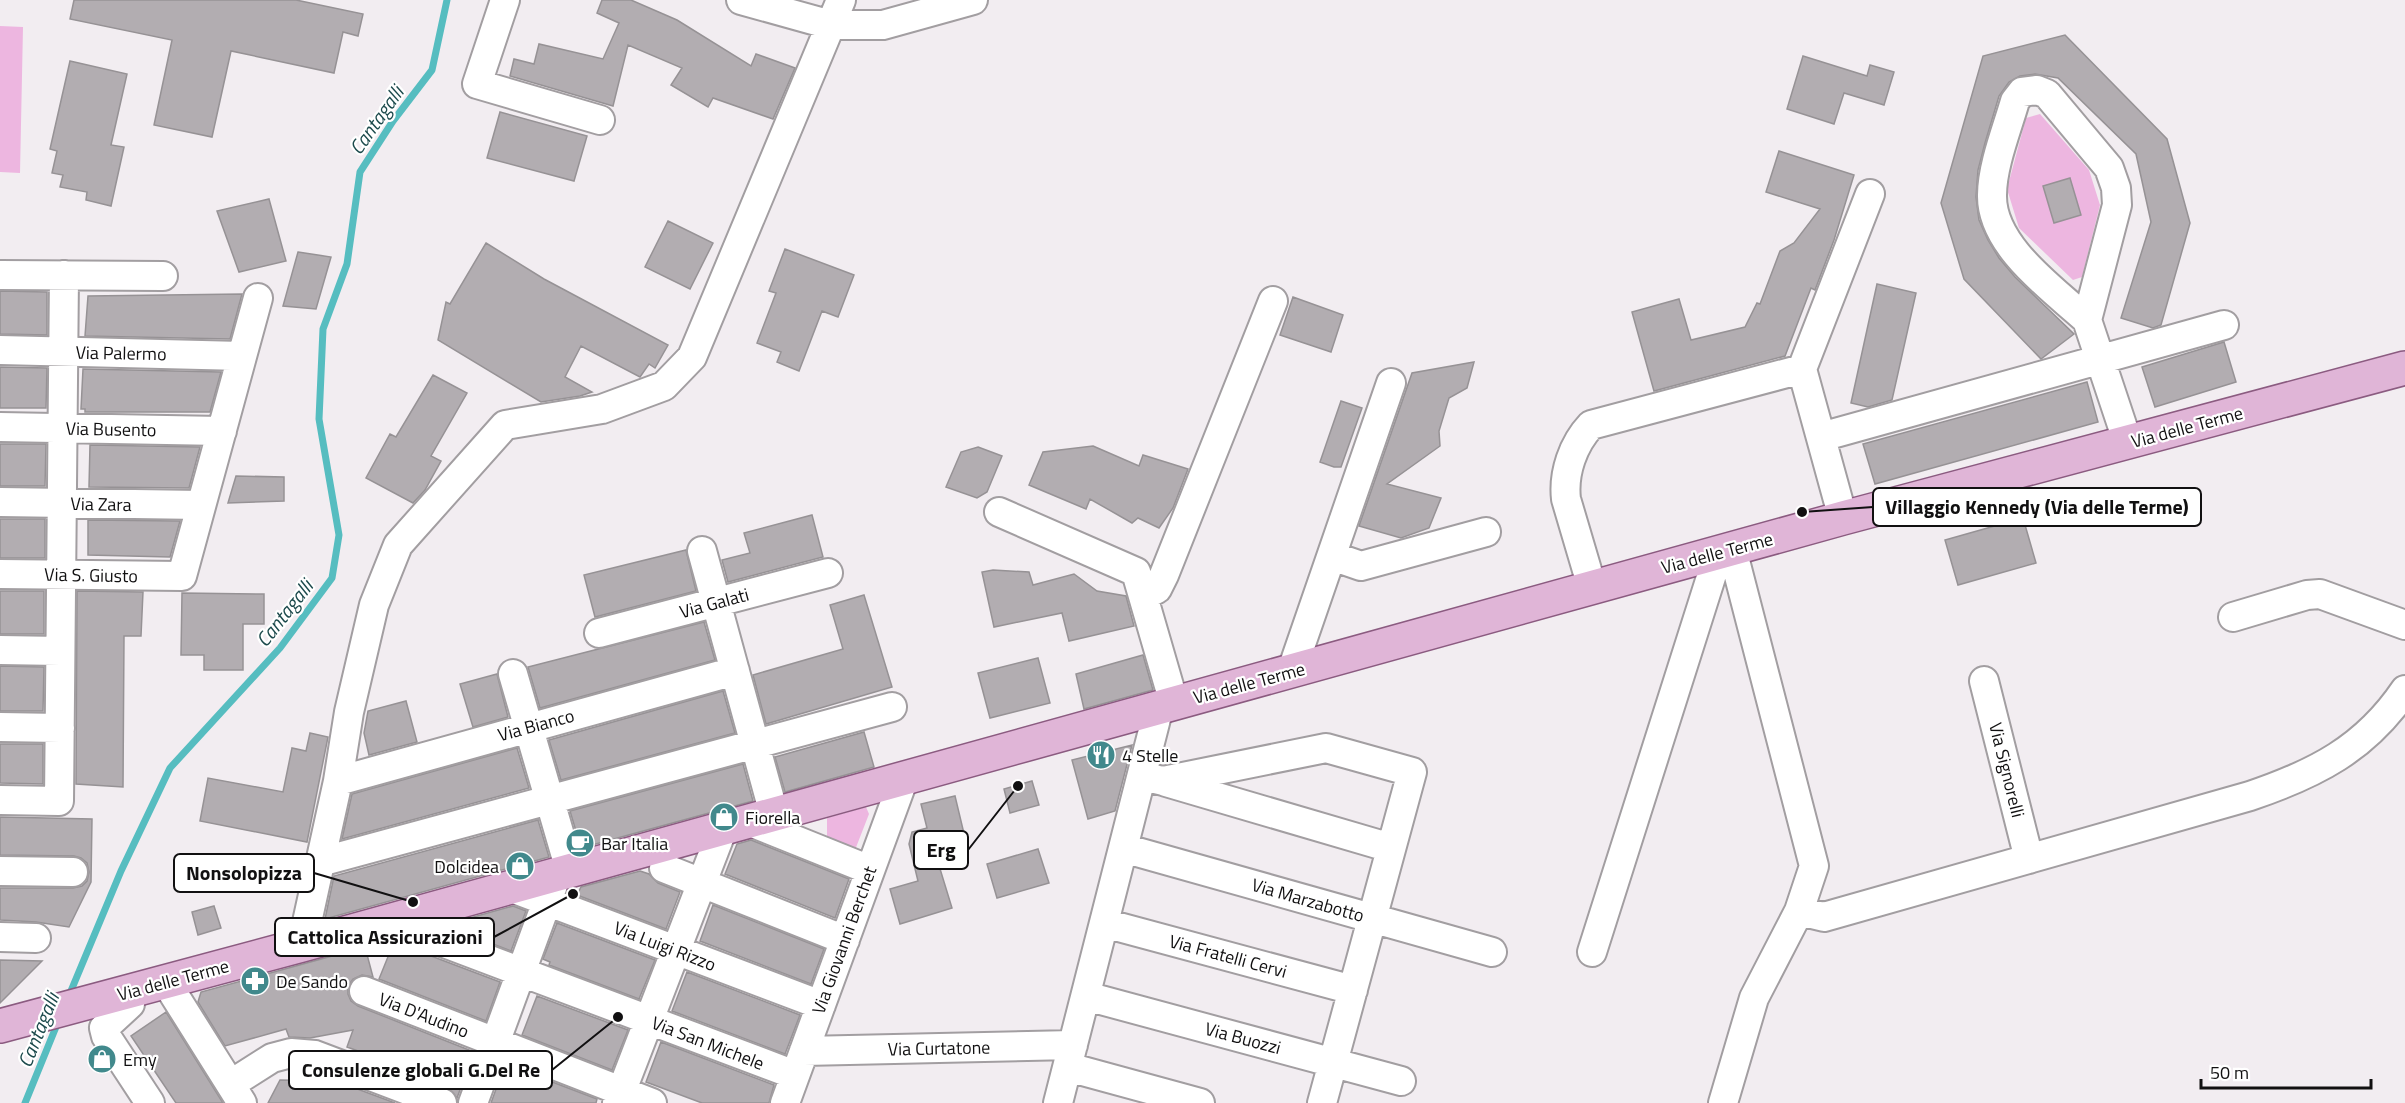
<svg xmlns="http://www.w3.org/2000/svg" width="2405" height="1103" viewBox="0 0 2405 1103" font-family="'Titillium Web',sans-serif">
	<rect width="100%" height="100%" fill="#f2edf1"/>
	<path fill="#edb6e0" d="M0,26L23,27L20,173L0,172Z
		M2040,114L2089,170L2100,205L2082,277L2073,280L2019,228L2007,189L2026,118Z
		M866,807L869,814L855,850L827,839V818Z"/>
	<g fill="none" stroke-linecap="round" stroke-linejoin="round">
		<path stroke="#56bdc0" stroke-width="7" d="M68,998L121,871L170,768L280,648L332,578L339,535L319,419L323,329L347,264L360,172L393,121L432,70L447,0
			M25,1103L58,1022"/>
	</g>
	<path fill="#b2adb1" stroke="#969295" stroke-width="1.5" d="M74,0H296L363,14L358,36L343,32L334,73L231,51L212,137L154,125L172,40L70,19Z
		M602,0H631L677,20L751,66L756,54L795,68L773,119L713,98L708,107L671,85L682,68L628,45L613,106L510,76L514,59L534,64L539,44L603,59L619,23L597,13Z
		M2065,35L2167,139L2190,223L2161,325L2153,328L2121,318L2151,222L2136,154L2058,78L2035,74L2020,76L2009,82L1999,96L1985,143L1978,170L1976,197L1979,220L1988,240L1999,258L2015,277L2074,334L2041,359L1964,279L1941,203L1983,56Z
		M1803,56L1867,76L1870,65L1894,72L1884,105L1844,93L1834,124L1787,109Z
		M70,61L127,74L111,145L124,147L111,206L86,200L87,192L60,187L63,175L52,173L57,151L50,149Z
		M500,112L587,136L574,181L487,158Z
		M1779,151L1854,175L1834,240L1815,290L1811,288L1785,356L1654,391L1632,312L1679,299L1691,340L1745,327L1757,303L1760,304L1780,251L1794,243L1820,209L1766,192Z
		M2070,178L2081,215L2054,223L2043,186Z
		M269,199L286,261L239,272L217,211Z
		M668,221L713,243L690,289L645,267Z
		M486,243L544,279L668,345L655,368L649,364L640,377L581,346L565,377L592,392L580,396L541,402L438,340L446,302L450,304Z
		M785,249L854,275L838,317L822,311L799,371L777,362L781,352L757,343L776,293L769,291Z
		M298,252L331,257L316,309L283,306Z
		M1877,284L1916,293L1892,400L1868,407L1851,403Z
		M0,291L47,292V335L0,334Z
		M242,294L230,339L85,336L88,296Z
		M1293,297L1343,315L1331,352L1280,335Z
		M2224,342L2236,382L2155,407L2142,367Z
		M1474,362L1467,388L1449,398L1439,431L1440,446L1387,484L1441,498L1429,528L1401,538L1359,526L1412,373Z
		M0,367L47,368L46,408H0Z
		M83,369L221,372L210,412H85V409H81Z
		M433,375L467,393L431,456L441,461L425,490L413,503L366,478L390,434L396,437Z
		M2087,382L2098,422L1875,484L1863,444Z
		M1341,401L1362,408L1341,467H1334L1320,462Z
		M0,444H46L45,486H0Z
		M90,445L200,447L189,488L89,487Z
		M1093,446L1139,466L1143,455L1188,469L1173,508L1159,528L1138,518L1132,523L1090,499L1086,509L1029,485L1043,452Z
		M978,447L1002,456L987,492L977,498L946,487L961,452Z
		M236,476L284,477V501L228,503Z
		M812,515L823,557L728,582L722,560L750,553L744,533Z
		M2023,518L2036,563L1958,585L1945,540Z
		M0,519H45V558H0Z
		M88,520L180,521L170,557L88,555Z
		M686,550L696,591L595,617L584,575Z
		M993,570L1029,572L1033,585L1074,574L1097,591L1126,596L1134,626L1069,641L1062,613L994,627L982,572Z
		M0,591H44V634H0Z
		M77,591L143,592L141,636H124L123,787L76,784Z
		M182,593L264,594V624H243V670H204V655H181Z
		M864,595L892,687L766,724L753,675L843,649L830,605Z
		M704,622L715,660L540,708L528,667Z
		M1143,655L1153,690L1084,709L1076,674Z
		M1038,658L1050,703L990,718L978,673Z
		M0,666L44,667L43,711H0Z
		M497,674L508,717L473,727L460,684Z
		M723,691L735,733L561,780L549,740Z
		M406,701L417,742L369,755L364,733L368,711Z
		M864,732L874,767L785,792L775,757Z
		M310,733L328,737L307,842L200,821L208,778L283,792L292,748L306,751Z
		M0,744H43V784L0,783Z
		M1132,745L1115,811L1088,819L1072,760Z
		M517,748L529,788L342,839L352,794Z
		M743,764L753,801L581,848L570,811Z
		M1032,781L1039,805L1010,813L1004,789Z
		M955,796L966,842L944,847L946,857L937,859L952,908L900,924L890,889L918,881L909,844L912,832L927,828L921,804Z
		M0,817L92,819L91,882L69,927L36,922L0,920V888H73L82,886L87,881L89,872L87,863L81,858L74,856L0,855Z
		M538,820L549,857L325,919L334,876Z
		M751,840L849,879L835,918L725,874L737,844Z
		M1038,849L1049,883L997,898L987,864Z
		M640,871L649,874L658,883L680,892L666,929L577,895L581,887Z
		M713,905L824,949L811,984L700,941Z
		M214,906L221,928L198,935L192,912Z
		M513,906L526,911L511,951L462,932L466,919Z
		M557,923L655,960L639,999L549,965L550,962L543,959Z
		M394,942L500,982L486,1021L379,979Z
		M365,947L373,977L362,975L353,979L348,986V994L351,1001L358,1006L474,1052L457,1098L448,1088L431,1081H441L347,1047L353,1030L310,1038L289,1037L286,1029L225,1046L198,1002L201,992Z
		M0,960L42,961L0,1003Z
		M687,972L800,1015L785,1054L672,1011Z
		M537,996L628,1030L612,1070L522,1035Z
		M166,1012L223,1103H176L131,1036Z
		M661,1042L774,1085L769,1103H702L646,1082Z
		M505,1064L597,1099L596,1103H491Z
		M280,1080L336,1081L395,1103H268Z"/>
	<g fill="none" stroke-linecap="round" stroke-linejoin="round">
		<g stroke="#a29ea1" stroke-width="32">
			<path id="minor" d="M505,0L477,84L600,120
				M741,0L831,25H883L973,0
				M0,275L163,276
				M2087,320C2053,289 1991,246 1992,195C1992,166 2007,129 2015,101L2022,92L2037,90L2047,94L2109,168L2116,188L2117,205L2087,320L2128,443
				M0,350L242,356
				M0,427L222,431
				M1821,437L2224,325
				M0,502L201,505
				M999,512L1136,572L1174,703
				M1843,518L1802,369L1870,194
				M702,551L774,814
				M1332,556L1361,566L1486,532
				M0,574L182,576L258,298
				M1592,587L1566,499C1563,473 1573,444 1591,425L1802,369
				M1143,596L1157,589L1164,575L1273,301
				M2233,617L2307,595L2320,594L2405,625
				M599,633L828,573
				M0,650L60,651
				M1292,670L1391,383
				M513,674L570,870
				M1984,681L2029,859
				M0,727L60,728
				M1142,776L1163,781L1326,748L1412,772L1322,1103
				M338,781L735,671
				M1166,782L1391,848
				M0,800L59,801L64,275
				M748,821L870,870
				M1123,848L1492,952
				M320,862L892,707
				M664,868L845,940
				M0,871L73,872
				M509,887L821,1005
				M1799,911L1824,917L2250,796C2315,774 2365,749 2405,690
				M386,921L795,1075
				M1104,923L1353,990
				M0,937L36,938
				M302,945L338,781L349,712L374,605L398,545L505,425L602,409L664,386L692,357L841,0
				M1592,952L1719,552
				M166,982L242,1103
				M131,991L130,1004L104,1028L106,1036L150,1103
				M364,991L652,1103
				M1086,996L1401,1081
				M804,1051L1073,1045
				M1068,1067L1200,1103
				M231,1084L272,1058L291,1053L315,1055L442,1103
				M473,1103L553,885
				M617,1103L723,828
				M785,1103L904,778
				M1058,1103L1159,707
				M1723,1103L1754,998L1799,911L1814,866L1732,549"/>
		</g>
		<g stroke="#8b5b80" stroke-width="36">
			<path id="major" d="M0,1026L302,945L1843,518L2405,368"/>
		</g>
		<use href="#minor" stroke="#fff" stroke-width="28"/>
		<use href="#major" stroke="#e0b5d7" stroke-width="33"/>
	</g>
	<defs>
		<g id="restaurant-disc" transform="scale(1.5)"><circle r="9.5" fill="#41898c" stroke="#fff"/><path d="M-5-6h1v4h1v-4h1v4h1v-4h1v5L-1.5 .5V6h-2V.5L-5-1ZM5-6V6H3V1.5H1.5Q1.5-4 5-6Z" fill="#fff"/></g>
		<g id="shop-disc" transform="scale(1.5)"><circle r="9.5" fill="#41898c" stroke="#fff"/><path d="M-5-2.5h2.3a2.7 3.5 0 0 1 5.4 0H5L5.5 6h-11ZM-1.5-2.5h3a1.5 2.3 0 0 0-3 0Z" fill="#fff"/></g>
		<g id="cafe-disc" transform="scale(1.5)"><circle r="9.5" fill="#41898c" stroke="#fff"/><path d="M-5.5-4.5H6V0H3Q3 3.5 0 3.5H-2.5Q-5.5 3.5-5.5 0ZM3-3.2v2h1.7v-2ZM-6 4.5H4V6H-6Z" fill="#fff"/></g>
		<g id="pharmacy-disc" transform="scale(1.5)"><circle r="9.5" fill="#41898c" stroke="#fff"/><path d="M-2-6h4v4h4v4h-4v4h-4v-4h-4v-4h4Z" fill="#fff"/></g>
	</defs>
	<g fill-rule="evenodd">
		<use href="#restaurant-disc" x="1101" y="755"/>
		<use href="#shop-disc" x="724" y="817"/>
		<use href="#cafe-disc" x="580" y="843"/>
		<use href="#shop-disc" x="520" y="866"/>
		<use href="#pharmacy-disc" x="255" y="981"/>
		<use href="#shop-disc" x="102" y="1059"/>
	</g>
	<g text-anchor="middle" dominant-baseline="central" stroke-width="4.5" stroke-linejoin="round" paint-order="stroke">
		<g font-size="18" fill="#111011" stroke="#fff">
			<text transform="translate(121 353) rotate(1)">Via Palermo</text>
			<text transform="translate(2187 427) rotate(-15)">Via delle Terme</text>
			<text transform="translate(111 429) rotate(1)">Via Busento</text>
			<text transform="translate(101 504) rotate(1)">Via Zara</text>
			<text transform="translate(1717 553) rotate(-15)">Via delle Terme</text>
			<text transform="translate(91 575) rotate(1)">Via S. Giusto</text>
			<text transform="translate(714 603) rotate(-15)">Via Galati</text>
			<text transform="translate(1249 683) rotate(-15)">Via delle Terme</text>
			<text transform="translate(536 725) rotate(-15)">Via Bianco</text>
			<text transform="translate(2007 770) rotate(76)">Via Signorelli</text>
			<text transform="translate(1308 900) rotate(16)">Via Marzabotto</text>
			<text transform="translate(844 940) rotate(-70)">Via Giovanni Berchet</text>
			<text transform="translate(665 946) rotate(21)">Via Luigi Rizzo</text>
			<text transform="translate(1228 956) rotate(15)">Via Fratelli Cervi</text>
			<text transform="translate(173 980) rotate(-15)">Via delle Terme</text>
			<text transform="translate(424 1015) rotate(21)">Via D'Audino</text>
			<text transform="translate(1243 1038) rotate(15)">Via Buozzi</text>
			<text transform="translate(708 1043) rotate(21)">Via San Michele</text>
			<text transform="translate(939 1048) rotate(-1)">Via Curtatone</text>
		</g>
		<g font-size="18" fill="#111011" stroke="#fff" text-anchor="start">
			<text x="1122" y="755">4 Stelle</text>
			<text x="745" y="817">Fiorella</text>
			<text x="601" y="843">Bar Italia</text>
			<text x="499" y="866" text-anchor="end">Dolcidea</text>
			<text x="276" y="981">De Sando</text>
			<text x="123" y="1059">Emy</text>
		</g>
		<g font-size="20" font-style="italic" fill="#1c4a4c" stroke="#fff">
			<text transform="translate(376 120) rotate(-55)">Cantagalli</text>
			<text transform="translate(284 613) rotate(-52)">Cantagalli</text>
			<text transform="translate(38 1030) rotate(-68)">Cantagalli</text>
		</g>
	</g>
	<path fill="none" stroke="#111011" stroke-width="2" d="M1802 512L1873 507M1018 786L968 850M413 902L314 873M573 894L494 937M618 1017L552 1070"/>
	<g fill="#111011" stroke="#fff" stroke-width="2">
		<circle cx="1802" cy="512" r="6"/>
		<circle cx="1018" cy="786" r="6"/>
		<circle cx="413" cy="902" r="6"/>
		<circle cx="573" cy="894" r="6"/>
		<circle cx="618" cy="1017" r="6"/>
	</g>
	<g fill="#fff" stroke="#111011" stroke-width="2">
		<rect x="1873" y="488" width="328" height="38" rx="6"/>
		<rect x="914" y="831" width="54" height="38" rx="6"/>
		<rect x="174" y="854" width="140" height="38" rx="6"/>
		<rect x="275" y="918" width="219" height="38" rx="6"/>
		<rect x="289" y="1051" width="263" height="38" rx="6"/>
	</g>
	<g font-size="20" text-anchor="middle" font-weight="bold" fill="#111011">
		<text x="2037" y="514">Villaggio Kennedy (Via delle Terme)</text>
		<text x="941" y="857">Erg</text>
		<text x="244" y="880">Nonsolopizza</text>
		<text x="385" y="944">Cattolica Assicurazioni</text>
		<text x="421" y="1077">Consulenze globali G.Del Re</text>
	</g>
	<path d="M2201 1079v9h170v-9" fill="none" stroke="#111011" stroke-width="3"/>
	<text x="2210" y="1079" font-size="18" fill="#111011" stroke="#ffffff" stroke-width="4.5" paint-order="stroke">50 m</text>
</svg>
